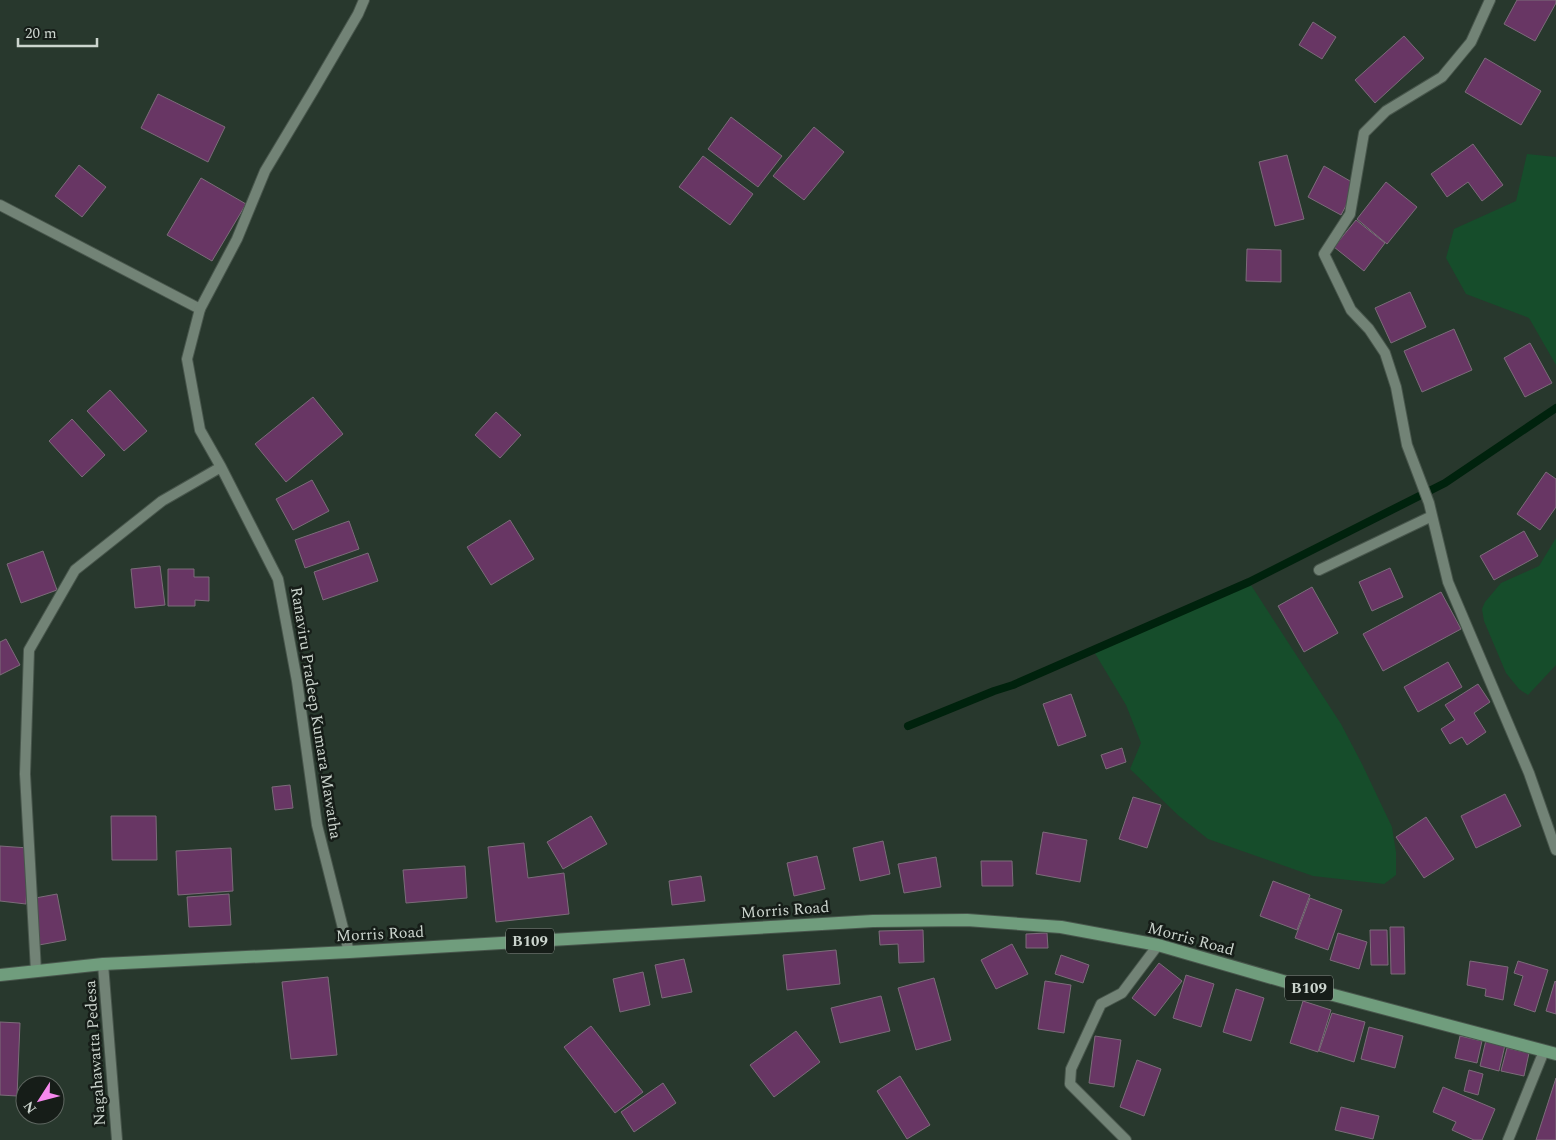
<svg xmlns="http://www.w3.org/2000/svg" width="1556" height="1140" viewBox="0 0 1556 1140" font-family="Spectral,serif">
	<rect width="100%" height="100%" fill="#28382d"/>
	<path fill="#164d2b" d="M1527,154L1556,157V365L1529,318L1466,294L1446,258L1454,229L1516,201Z
		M1556,538V665L1528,695L1519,689L1506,673L1484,621L1482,609L1485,602L1501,583L1539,566Z
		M1249,582L1341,724L1362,764L1392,827L1396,852V875L1384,884L1313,876L1208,839L1179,816L1130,769L1141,743L1126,705L1093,650Z"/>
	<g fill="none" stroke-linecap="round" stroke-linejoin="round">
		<path stroke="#00220d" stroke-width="8" d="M908,726L994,691L1013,685L1249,582L1445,483L1556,408"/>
	</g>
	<path fill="#683664" stroke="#7c6c7a" d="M1517,0H1556V3L1535,41L1504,24Z
		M1313,22L1336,37L1322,59L1299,45Z
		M1404,36L1424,58L1375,103L1355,80Z
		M1485,58L1541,91L1521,125L1465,92Z
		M158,94L225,127L208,162L141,128Z
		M731,117L782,156L758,187L708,149Z
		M814,127L844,152L804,200L773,176Z
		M1473,144L1503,185L1482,201L1468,182L1447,197L1431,174Z
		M1287,155L1304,219L1275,226L1259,162Z
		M703,156L753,194L730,225L679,187Z
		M79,165L106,187L82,217L55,196Z
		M1324,166L1357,185L1341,215L1308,197Z
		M201,178L246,204L212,261L167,235Z
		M1386,182L1417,207L1387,244L1357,219Z
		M1356,220L1385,243L1364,271L1334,247Z
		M1247,249L1281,250V282L1246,281Z
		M1410,292L1426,327L1391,343L1375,308Z
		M1454,329L1472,370L1422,392L1404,351Z
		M1530,343L1552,383L1525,397L1504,358Z
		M110,390L147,431L124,451L87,411Z
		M313,397L343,434L286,482L255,444Z
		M496,412L521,435L500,458L475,435Z
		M72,419L105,455L82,477L49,441Z
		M1546,472L1556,479V507L1540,530L1517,514Z
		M312,480L329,511L293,530L276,499Z
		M510,520L534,559L491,585L467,547Z
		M349,521L359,549L305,568L295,540Z
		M1524,531L1538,556L1494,580L1480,556Z
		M43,551L57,590L21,603L7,564Z
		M368,553L378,581L323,600L314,572Z
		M160,566L165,605L135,608L131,569Z
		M1390,568L1403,597L1372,611L1359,582Z
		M168,569H194V577H209V601L195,600V606H168Z
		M1312,587L1338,633L1304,652L1278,606Z
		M1441,592L1461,629L1383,671L1363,634Z
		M6,639L20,665L0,675V642Z
		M1448,662L1462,687L1418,712L1404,687Z
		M1478,684L1490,702L1474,713L1486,732L1467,745L1462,737L1450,744L1441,729L1455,720L1445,705Z
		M1071,694L1086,736L1058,746L1043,704Z
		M1122,748L1126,762L1106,769L1101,755Z
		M290,785L293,808L275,810L272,787Z
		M1505,794L1521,826L1476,848L1461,816Z
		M1133,797L1161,805L1147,848L1119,839Z
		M111,816H156L157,860H112Z
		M591,816L607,844L563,869L547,842Z
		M1426,817L1454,859L1424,878L1396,837Z
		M1043,832L1087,840L1080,882L1036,874Z
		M883,841L890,874L860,881L853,848Z
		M524,843L528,878L564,873L569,914L496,922L488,847Z
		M0,846L29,848L26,904L0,901Z
		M231,848L233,891L178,895L176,851Z
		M817,856L825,889L794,896L787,863Z
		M936,857L941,887L904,893L898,864Z
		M981,861H1012L1013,886H982Z
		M465,866L467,898L406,903L403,870Z
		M701,876L705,901L672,905L669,881Z
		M1273,881L1310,895L1297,930L1260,916Z
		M57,894L66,940L39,945L30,899Z
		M229,894L231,925L189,927L187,897Z
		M1310,898L1342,910L1328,950L1295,938Z
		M1390,927H1404L1405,974H1391Z
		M923,930L924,962L899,963L898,944L880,945L879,931Z
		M1370,930H1387L1388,965H1371Z
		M1047,933L1048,948H1026V934Z
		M1338,933L1367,942L1359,969L1330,960Z
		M1012,944L1028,974L996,989L981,960Z
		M836,950L840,984L787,990L783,955Z
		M1061,955L1089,965L1083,983L1055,974Z
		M684,959L692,992L662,998L655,965Z
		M1470,961L1508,967L1503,1000L1485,996L1486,989L1467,985Z
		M1518,961L1548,970L1535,1012L1514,1005L1523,976L1514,973Z
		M1159,963L1182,981L1155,1016L1132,998Z
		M643,972L650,1005L620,1012L613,979Z
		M1186,975L1214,984L1201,1027L1173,1018Z
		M328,977L337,1055L291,1059L282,982Z
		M934,978L951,1040L916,1050L898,988Z
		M1045,981L1071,985L1064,1033L1038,1029Z
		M1555,981L1556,982V1014L1546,1011Z
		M1236,989L1264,998L1251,1041L1223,1032Z
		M881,996L890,1031L840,1043L831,1008Z
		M1303,1001L1331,1010L1318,1052L1290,1043Z
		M1332,1013L1365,1022L1354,1062L1319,1051Z
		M0,1022L20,1023L17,1096L0,1095Z
		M591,1026L643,1092L615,1113L564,1047Z
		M1369,1027L1403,1036L1395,1068L1361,1059Z
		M796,1031L820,1062L774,1097L750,1065Z
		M1095,1036L1121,1040L1114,1087L1089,1083Z
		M1460,1036L1482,1041L1477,1063L1455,1058Z
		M1486,1040L1505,1045L1499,1071L1480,1066Z
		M1507,1048L1529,1053L1524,1076L1501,1071Z
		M1137,1060L1161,1069L1144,1116L1120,1107Z
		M1469,1070L1483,1074L1478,1095L1464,1091Z
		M900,1076L930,1125L907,1139L877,1091Z
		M1556,1078V1140H1536Z
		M663,1083L676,1103L634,1132L621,1112Z
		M1443,1087L1495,1109L1482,1140H1474L1452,1130L1456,1122L1433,1112Z
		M1341,1107L1379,1116L1373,1139L1335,1130Z"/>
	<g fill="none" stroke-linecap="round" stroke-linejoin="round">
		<g stroke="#48564c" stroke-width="12">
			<path id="minor" d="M1490,0L1471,42L1442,77L1386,111L1364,133L1350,214L1324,254L1351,310L1369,329L1385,353L1396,387L1407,445L1429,503L1448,582L1529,773L1556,850
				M0,205L200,309
				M1319,570L1432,516
				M1126,1140L1070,1084L1071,1069L1101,1004L1122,993L1158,945"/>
		</g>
		<g stroke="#48564c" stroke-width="12">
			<path id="tertiary" d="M349,952L317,825L297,681L278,579L221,467L200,430L187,359L200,309L237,239L265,171L313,91L358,14L364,0
				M103,964L117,1140
				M36,971L25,774L29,650L75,570L162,501L221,467
				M1508,1140L1544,1051"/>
		</g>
		<g stroke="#48564c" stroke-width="14">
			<path id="primary" d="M0,975L103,964L349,952L873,921L967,920L1061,927L1158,945L1307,988L1556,1054"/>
		</g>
		<use href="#minor" stroke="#728376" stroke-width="10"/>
		<use href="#tertiary" stroke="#728376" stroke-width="10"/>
		<use href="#primary" stroke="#709d7d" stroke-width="12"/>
	</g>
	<g text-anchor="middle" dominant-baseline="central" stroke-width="5" stroke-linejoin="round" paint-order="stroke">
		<g fill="#161d18" stroke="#959e97" stroke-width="1">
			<rect x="506" y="928.5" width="48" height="25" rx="4"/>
			<rect x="1285" y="975.5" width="48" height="25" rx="4"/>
		</g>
		<g font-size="15" font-weight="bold" fill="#ccd5ce">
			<text x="530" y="941">B109</text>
			<text x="1309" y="988">B109</text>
		</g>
		<g font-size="16" fill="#ccd5ce" stroke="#161d18">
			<text transform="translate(316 713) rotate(81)">Ranaviru Pradeep Kumara Mawatha</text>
			<text transform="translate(785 910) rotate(-4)">Morris Road</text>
			<text transform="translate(380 934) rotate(-3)">Morris Road</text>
			<text transform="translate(1191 939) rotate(15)">Morris Road</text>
			<text transform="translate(95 1053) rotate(-94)">Nagahawatta Pedesa</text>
		</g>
	</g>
	<g transform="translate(40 1100) rotate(234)"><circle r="24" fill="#161d18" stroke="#5f6761"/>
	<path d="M0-4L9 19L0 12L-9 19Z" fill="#f689ee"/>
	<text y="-8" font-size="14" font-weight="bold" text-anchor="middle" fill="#ccd5ce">N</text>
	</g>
	<path d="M18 38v8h79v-8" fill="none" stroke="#ccd5ce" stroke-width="2.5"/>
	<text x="25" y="38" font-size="15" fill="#ccd5ce" stroke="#161d18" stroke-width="4" paint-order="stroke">20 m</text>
</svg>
